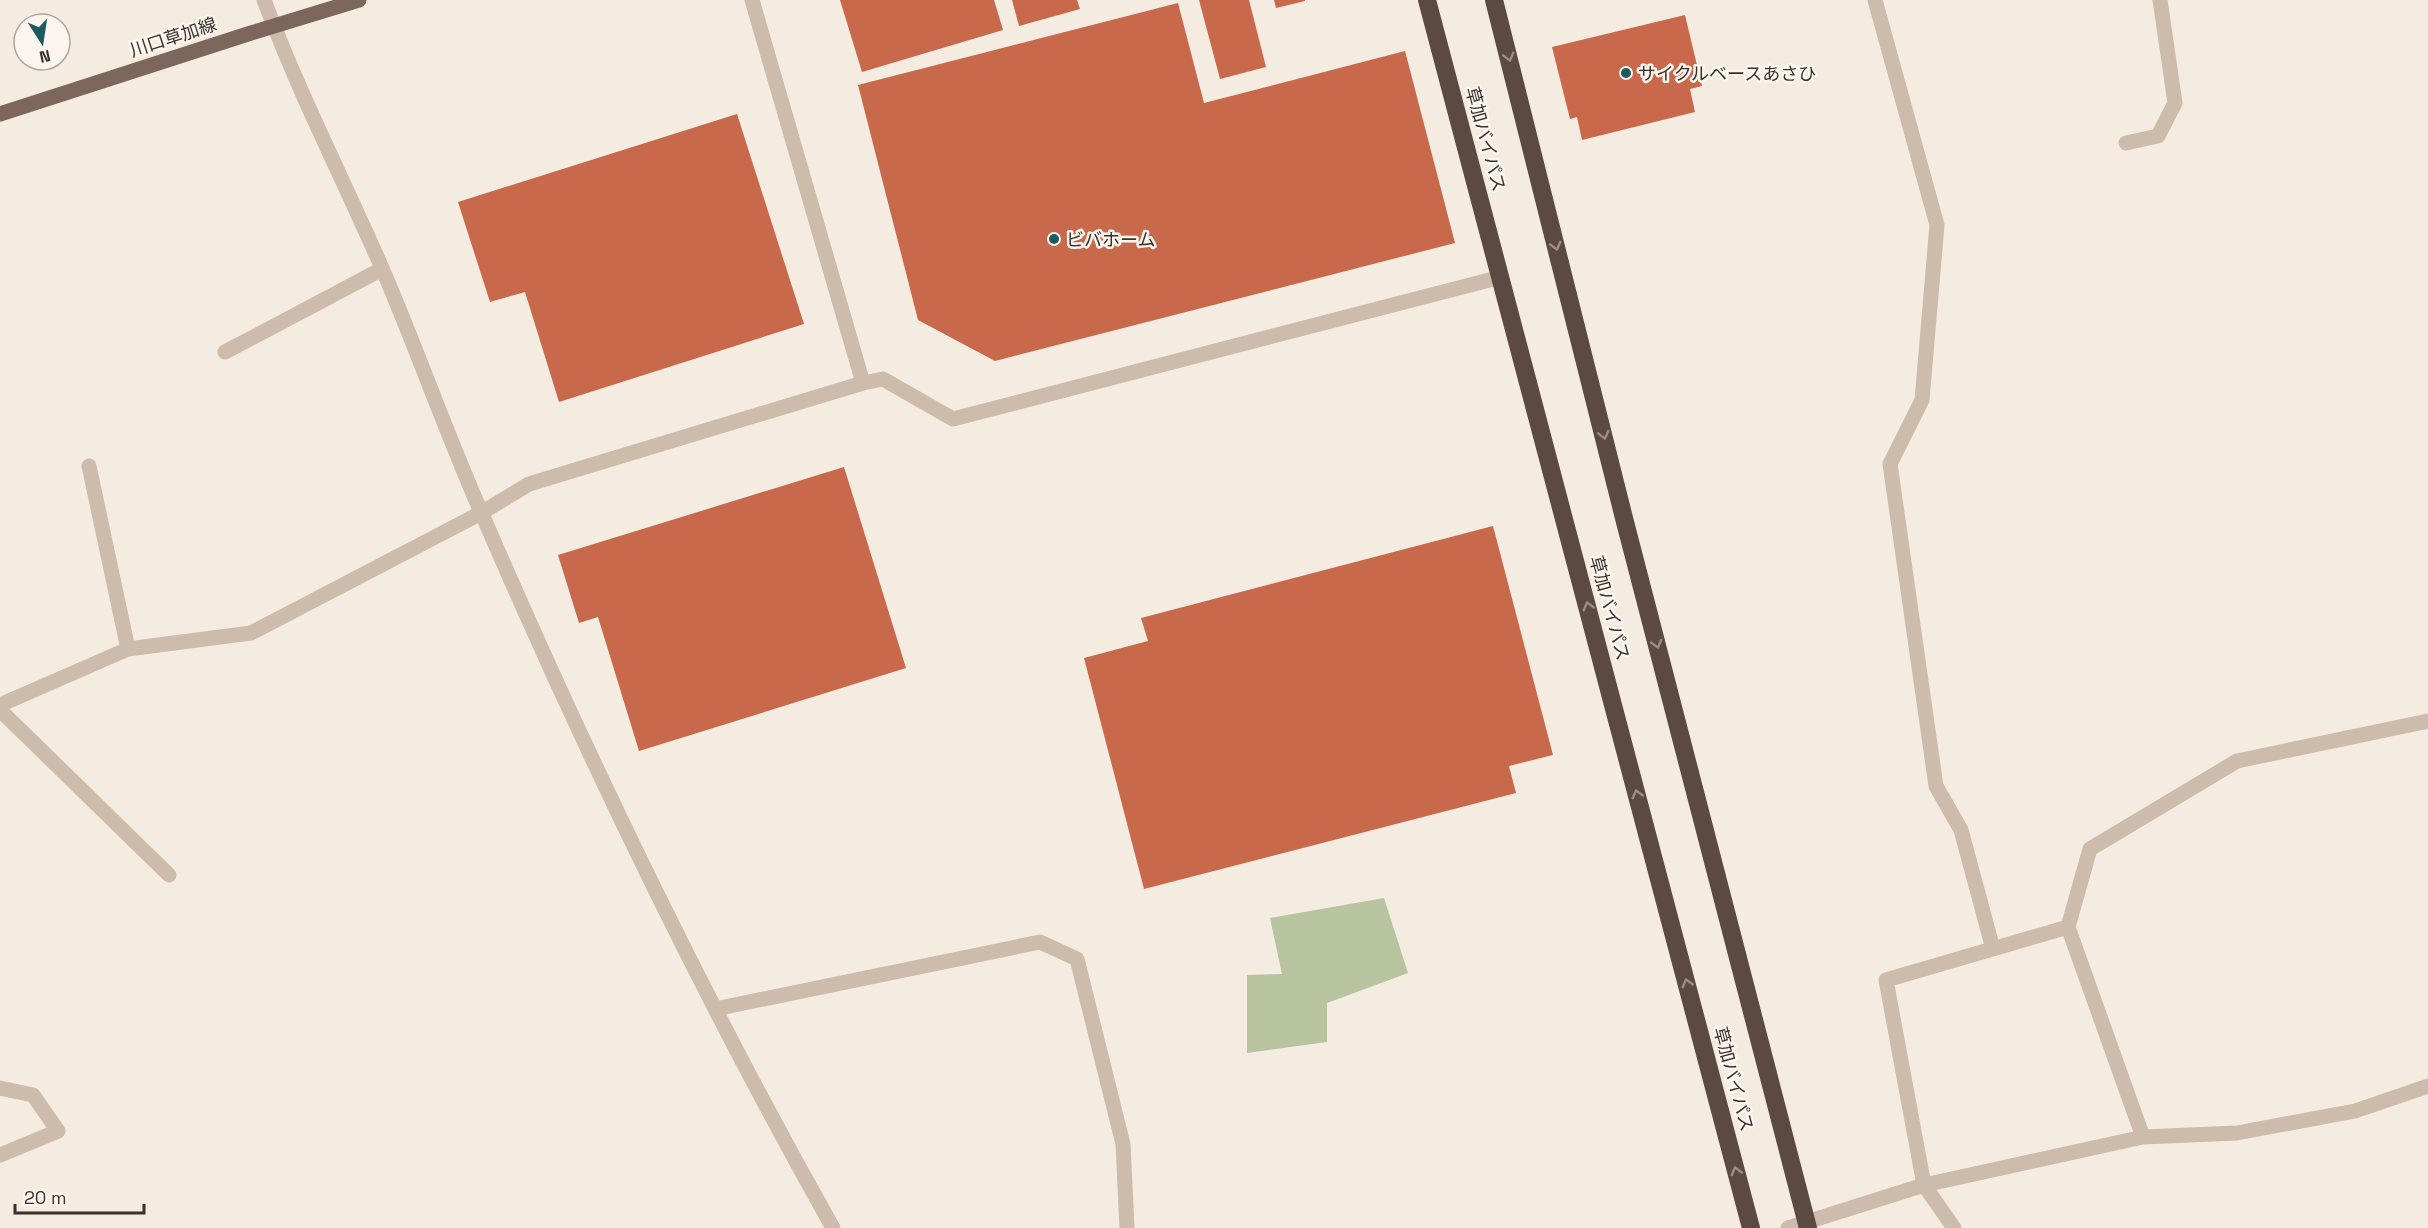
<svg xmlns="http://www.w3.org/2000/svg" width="2428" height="1228" viewBox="0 0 2428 1228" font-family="'Space Grotesk','Noto Sans JP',sans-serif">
	<rect width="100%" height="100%" fill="#f4ebe1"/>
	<path fill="#b8c4a0" d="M1384,898L1408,973L1327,1003V1042L1247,1053V975L1282,974L1270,918Z"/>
	<path fill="#c8694b" d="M840,0H994L1003,30L862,72Z
		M1012,0H1077L1080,9L1019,26Z
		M1199,0H1249L1266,67L1220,79Z
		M1274,0H1305V1L1276,8Z
		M1178,3L1204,103L1405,51L1455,243L995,361L918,320L858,85Z
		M1685,15L1702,86L1690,89L1695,112L1582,140L1577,117L1570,119L1552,47Z
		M737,114L804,324L559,402L525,292L490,302L458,202Z
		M844,467L906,668L639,751L598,617L579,623L558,555Z
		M1493,526L1553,755L1509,766L1516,793L1144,889L1084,658L1148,641L1141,618Z"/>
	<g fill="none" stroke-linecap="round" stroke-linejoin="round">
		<path stroke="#cdbbac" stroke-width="15" d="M264,0C298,91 343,179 382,268C417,349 446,433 482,514C587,757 703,997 833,1228
			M752,0L863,383L883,379L953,419L1501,277
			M1875,0L1937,225L1922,400L1890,464L1936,786L1961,830L1993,949
			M2126,143L2158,136L2175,103L2160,0
			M225,352L382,269
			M89,466L128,649
			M0,705L128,649L251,633L481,513L529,484L863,383
			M0,710L169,875
			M715,1009L1040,942L1077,959L1123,1144L1127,1228
			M0,1088L33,1095L58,1131L0,1155
			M2143,1137L2068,927L2090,849L2237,761L2428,721
			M1788,1228L1924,1185L2143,1137L2237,1133L2355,1111L2428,1086
			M1954,1228L1924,1185L1886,980L2068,927"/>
		<path stroke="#7d675c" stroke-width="15" d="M0,114L251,33L359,0"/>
		<path stroke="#5c4a42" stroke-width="18" d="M1427,0L1751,1228
			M1494,0L1625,522L1808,1228"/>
	</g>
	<defs><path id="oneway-chevron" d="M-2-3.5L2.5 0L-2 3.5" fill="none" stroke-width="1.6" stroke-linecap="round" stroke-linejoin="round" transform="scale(1.5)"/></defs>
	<g stroke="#9c8e87">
		<use href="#oneway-chevron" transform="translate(1509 57) rotate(76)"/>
		<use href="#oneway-chevron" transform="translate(1556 246) rotate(76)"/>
		<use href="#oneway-chevron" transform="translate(1604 435) rotate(76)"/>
		<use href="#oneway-chevron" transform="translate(1588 606) rotate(-105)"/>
		<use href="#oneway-chevron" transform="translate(1657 644) rotate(75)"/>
		<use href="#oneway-chevron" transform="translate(1637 794) rotate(-105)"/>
		<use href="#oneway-chevron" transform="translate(1687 983) rotate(-105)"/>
		<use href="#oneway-chevron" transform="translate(1736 1171) rotate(-105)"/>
	</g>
	<g fill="#1f5a5e" stroke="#fbf5ee" stroke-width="2">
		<circle cx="1626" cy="73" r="6"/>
		<circle cx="1054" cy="239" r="6"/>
	</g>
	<g text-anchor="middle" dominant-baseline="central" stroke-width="5" stroke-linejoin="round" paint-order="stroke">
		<g font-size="18" fill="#3b302b" stroke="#fbf5ee">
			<text transform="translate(173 37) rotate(-18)">川口草加線</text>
			<text transform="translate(1486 139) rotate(75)">草加バイパス</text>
			<text transform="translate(1610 608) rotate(75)">草加バイパス</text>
			<text transform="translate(1734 1079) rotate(75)">草加バイパス</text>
		</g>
		<g font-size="18" fill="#3b302b" stroke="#fbf5ee" text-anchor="start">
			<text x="1638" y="73">サイクルベースあさひ</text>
			<text x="1066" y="239">ビバホーム</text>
		</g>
	</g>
	<g transform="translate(42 42) rotate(168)"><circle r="28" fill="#fbf5ee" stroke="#aea6a0" stroke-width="1.5"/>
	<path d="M0-4.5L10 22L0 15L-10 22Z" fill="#1f5a5e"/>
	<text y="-9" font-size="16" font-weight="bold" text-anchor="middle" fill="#3b302b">N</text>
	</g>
	<path d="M15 1204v9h129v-9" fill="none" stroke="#3b302b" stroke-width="3"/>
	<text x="24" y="1204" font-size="18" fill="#3b302b" stroke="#fbf5ee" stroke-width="4.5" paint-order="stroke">20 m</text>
</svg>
